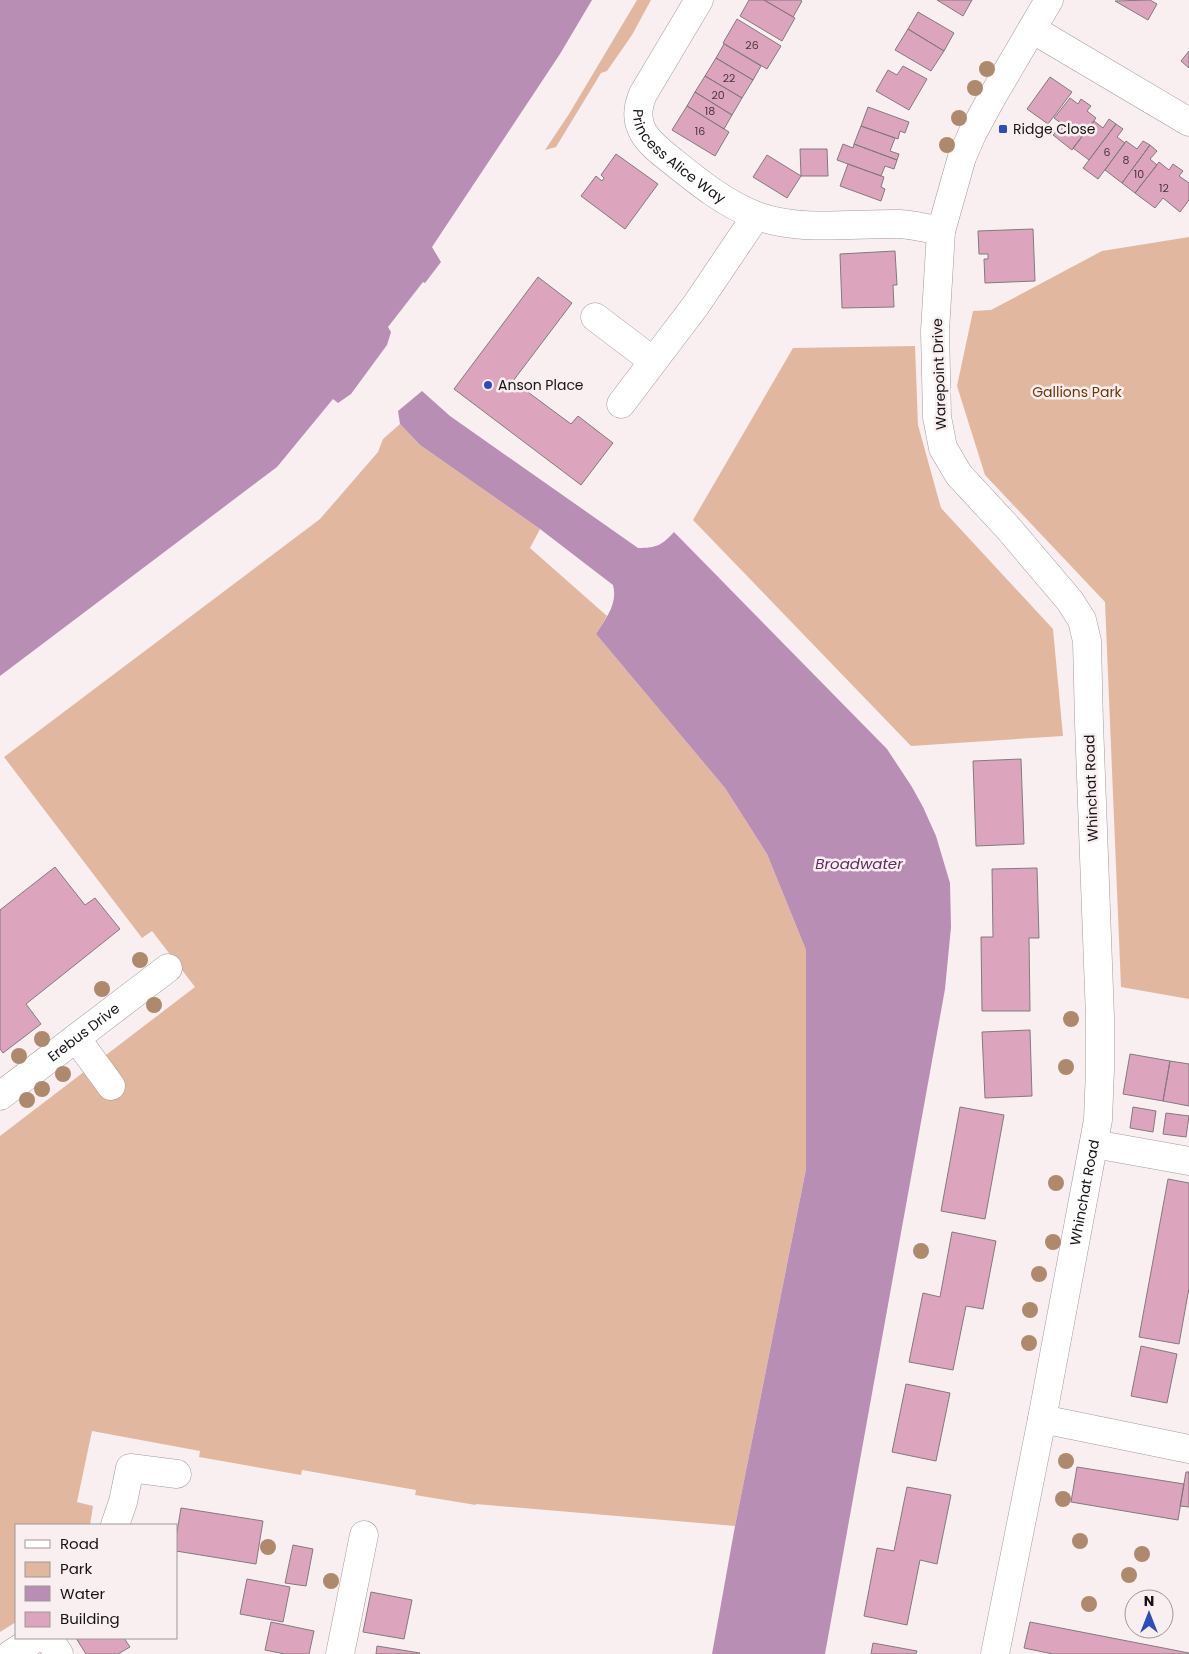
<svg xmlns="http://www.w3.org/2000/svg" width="1189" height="1654" viewBox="0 0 1189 1654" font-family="Poppins,sans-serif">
	<rect width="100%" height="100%" fill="#f9eff0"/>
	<path fill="#e1b89f" d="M637,0H651L632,35L607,71L601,73L556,147L545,150L569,114Z
		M1189,237V999L1121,987L1105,602L985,475L957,386L973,311L991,310L1102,251Z
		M915,346L918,425L941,508L1053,629L1063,736L911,746L693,520L793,348Z
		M400,424L420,445L540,529L530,548L607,616L596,634L725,788L767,854L806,950V1169L735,1526L476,1504V1505L415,1495L416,1490L302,1470L301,1475L199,1457L200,1451L92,1431L77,1502L93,1506L90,1525H16V1622L0,1632V1136L195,987L152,931L142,938L4,757L320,519L378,452L383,439Z"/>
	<path fill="#b98eb5" d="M0,0H592L560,54L432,247L441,262L425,283L423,282L388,327L391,332L387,345L351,394L338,403L333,399L277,467L0,676Z
		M422,391L450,416L638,548C657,548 662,545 674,532L887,749L912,787L923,807L936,836L950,883L951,927L945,989L825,1654H712L735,1526L806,1169V950L767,854L725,788L596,634C606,618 618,604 613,585L540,529L420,445L400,424L398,411Z"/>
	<path fill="#dda4be" stroke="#827a7d" d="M749,0H764L795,18L782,41L740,16Z
		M764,0H800L802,1L793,17Z
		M937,0H972L963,16Z
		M1150,0L1157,4L1148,20L1115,1Z
		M918,12L954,33L944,51L908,29Z
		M737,19L781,46L767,69L723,43Z
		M908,29L944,51L931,71L895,50Z
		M724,44L761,66L753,80L716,58Z
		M1189,51V68L1181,61Z
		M716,58L753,80L742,98L705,76Z
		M903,66L927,79L909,110L876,91L888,70L897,75Z
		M705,76L742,98L732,115L695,92Z
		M1050,77L1072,92L1048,124L1027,109Z
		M695,92L732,115L724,129L687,106Z
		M1070,98L1078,104L1081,99L1091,106L1087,111L1096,118L1072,150L1053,135L1062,124L1054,118Z
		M687,106L729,132L715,156L672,130Z
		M868,107L909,122L905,133L900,131L898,139L861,126Z
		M1109,119L1116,124L1089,160L1073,148L1094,121L1103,128Z
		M1116,124L1123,129L1117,137L1125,143L1098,179L1083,168Z
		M861,126L895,138L890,151L899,154L897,160L854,144Z
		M1126,141L1137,149L1143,141L1150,145L1122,183L1105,170Z
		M843,144L853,148L854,144L897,160L894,169L885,166L881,176L837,160Z
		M1150,145L1157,151L1150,159L1157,165L1135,193L1122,183Z
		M800,149H827L828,176H801Z
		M616,154L658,184L625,229L581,196L596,176L602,181L604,178L601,175Z
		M767,155L801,176L787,198L753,177Z
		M1159,162L1169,170L1173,164L1183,171L1179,176L1189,183V200L1180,212L1163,198L1155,208L1135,193Z
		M848,164L884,177L881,187L885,189L881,201L840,186Z
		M1033,229L1035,281L985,283L984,259H988V254H979L978,231Z
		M895,251L897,285H893L894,307L842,308L840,254Z
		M538,277L572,303L513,381L571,424L578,416L613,443L581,485L454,389Z
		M1021,759L1024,844L976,846L973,761Z
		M55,867L85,905L95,898L120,929L26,1004L41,1024L3,1053L0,1049V910Z
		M1037,868L1039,938H1029L1030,1011H982L981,937H993L992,869Z
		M1030,1030L1032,1096L985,1098L982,1032Z
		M1130,1054L1170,1061L1163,1101L1123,1094Z
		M1170,1061L1189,1064V1106L1163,1101Z
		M960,1107L1004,1115L985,1219L941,1211Z
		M1133,1107L1156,1111L1153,1132L1130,1128Z
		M1166,1113L1189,1116L1186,1137L1163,1134Z
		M1168,1179L1189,1183V1288L1179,1344L1139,1337Z
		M952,1232L996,1241L983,1309L966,1306L953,1370L909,1362L923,1293L940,1297Z
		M1141,1346L1177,1354L1167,1403L1131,1396Z
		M906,1384L950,1393L936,1461L892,1452Z
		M1077,1467L1184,1484L1178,1520L1071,1502Z
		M1186,1472H1189V1507L1180,1506Z
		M907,1487L951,1495L937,1564L920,1560L907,1625L864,1616L877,1548L894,1551Z
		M181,1508L263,1521L256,1564L176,1551V1538Z
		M293,1545L313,1549L306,1586L285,1583Z
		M247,1579L290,1587L283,1622L240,1614Z
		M371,1592L412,1600L404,1639L363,1632Z
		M271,1622L314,1631L309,1654H285L265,1650Z
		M1030,1622L1189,1653V1654H1053L1024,1648Z
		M76,1638H124L130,1647L118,1654H86Z
		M873,1643L917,1651L916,1654H871Z
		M377,1646L420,1653L419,1654H376Z"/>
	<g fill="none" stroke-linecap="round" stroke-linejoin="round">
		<g stroke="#a29a9a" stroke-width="29">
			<g id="minor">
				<path id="s1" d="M699,0L643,94C629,126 648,142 671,160C697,181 725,204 757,216C802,232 853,223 900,224C914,225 927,228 941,231"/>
				<path d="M1032,29L1189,122"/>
				<path d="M595,317L653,361"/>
				<path d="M621,404L696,305L756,216"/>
				<path d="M76,1038L111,1086"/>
				<path id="s2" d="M0,1096L168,968"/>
				<path d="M1094,1144L1189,1161"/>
				<path d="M1042,1419L1189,1449"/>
				<path d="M115,1525L123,1502L130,1468L177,1474"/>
				<path d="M48,1638L59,1654"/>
				<path d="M11,1654L36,1638"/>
				<path d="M340,1654L364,1535"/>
				<path id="s3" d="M995,1654L1042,1419L1098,1120L1100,1069V1017L1089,723L1087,641L1082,620L1070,601L1009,529L959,475L943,448L937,417L935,331L941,231L962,157L973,132L991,99L1049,0"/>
			</g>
		</g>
		<use href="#minor" stroke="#fff" stroke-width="28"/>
	</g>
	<g fill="#af896c">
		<circle cx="987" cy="69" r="8"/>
		<circle cx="975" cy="88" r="8"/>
		<circle cx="959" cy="118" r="8"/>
		<circle cx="947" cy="145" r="8"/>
		<circle cx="140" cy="960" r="8"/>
		<circle cx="102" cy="989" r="8"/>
		<circle cx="154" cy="1005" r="8"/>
		<circle cx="1071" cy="1019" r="8"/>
		<circle cx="42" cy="1039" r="8"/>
		<circle cx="19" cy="1056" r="8"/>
		<circle cx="1066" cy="1067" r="8"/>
		<circle cx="63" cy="1074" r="8"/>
		<circle cx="42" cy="1089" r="8"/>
		<circle cx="27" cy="1100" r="8"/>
		<circle cx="1056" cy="1183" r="8"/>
		<circle cx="1053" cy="1242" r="8"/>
		<circle cx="921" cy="1251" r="8"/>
		<circle cx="1039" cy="1274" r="8"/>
		<circle cx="1030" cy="1310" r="8"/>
		<circle cx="1029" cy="1343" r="8"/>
		<circle cx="1066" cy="1461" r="8"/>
		<circle cx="1063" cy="1499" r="8"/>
		<circle cx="1080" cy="1541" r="8"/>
		<circle cx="268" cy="1547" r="8"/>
		<circle cx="1142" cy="1554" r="8"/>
		<circle cx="1129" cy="1575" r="8"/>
		<circle cx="331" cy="1581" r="8"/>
		<circle cx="1089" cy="1604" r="8"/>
	</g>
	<g fill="#2b4dbd" stroke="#f9eff0" stroke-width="2">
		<rect x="998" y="124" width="10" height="10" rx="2.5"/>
		<circle cx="488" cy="385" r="5"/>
	</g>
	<g text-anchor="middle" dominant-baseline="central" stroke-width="5" stroke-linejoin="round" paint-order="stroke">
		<g font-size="11" fill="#48373e">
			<text x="752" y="45">26</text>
			<text x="729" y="78">22</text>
			<text x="718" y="95">20</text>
			<text x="710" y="111">18</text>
			<text x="700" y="131">16</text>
			<text x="1107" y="152">6</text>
			<text x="1126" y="160">8</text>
			<text x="1139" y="174">10</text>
			<text x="1164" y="188">12</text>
		</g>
		<g font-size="14" fill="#161314" stroke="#f9eff0" text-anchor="start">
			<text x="1013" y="129">Ridge Close</text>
			<text x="498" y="385">Anson Place</text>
		</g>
		<g font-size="14" fill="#161314" stroke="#f9eff0">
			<text stroke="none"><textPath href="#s1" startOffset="190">Princess Alice Way</textPath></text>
			<text transform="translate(939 374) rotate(-92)">Warepoint Drive</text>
			<text transform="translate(1091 788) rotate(-92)">Whinchat Road</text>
			<text stroke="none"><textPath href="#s2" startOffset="105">Erebus Drive</textPath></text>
			<text stroke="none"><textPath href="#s3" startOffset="470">Whinchat Road</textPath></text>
		</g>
		<g font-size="14" fill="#733500" stroke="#f9eff0">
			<text x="1077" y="392">Gallions Park</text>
		</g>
		<g font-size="15" font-style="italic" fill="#612c5f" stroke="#f9eff0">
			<text x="859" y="863">Broadwater</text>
		</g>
	</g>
	<rect x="15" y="1524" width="162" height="115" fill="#f9eff0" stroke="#9e9798"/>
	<rect x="25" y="1540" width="25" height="8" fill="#ffffff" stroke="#9e9798"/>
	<text x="60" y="1549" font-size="15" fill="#161314">Road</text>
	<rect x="25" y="1562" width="25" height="15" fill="#e1b89f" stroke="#9e9798"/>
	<text x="60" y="1574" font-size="15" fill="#161314">Park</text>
	<rect x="25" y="1586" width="25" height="15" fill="#b98eb5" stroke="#9e9798"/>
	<text x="60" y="1599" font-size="15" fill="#161314">Water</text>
	<rect x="25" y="1612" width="25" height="15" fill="#dda4be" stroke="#9e9798"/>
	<text x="60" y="1624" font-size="15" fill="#161314">Building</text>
	<g transform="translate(1149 1614)"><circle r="24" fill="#f9eff0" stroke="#9e9798"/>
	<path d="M0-4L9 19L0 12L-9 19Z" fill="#2b4dbd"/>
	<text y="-8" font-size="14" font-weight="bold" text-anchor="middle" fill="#161314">N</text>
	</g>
</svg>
